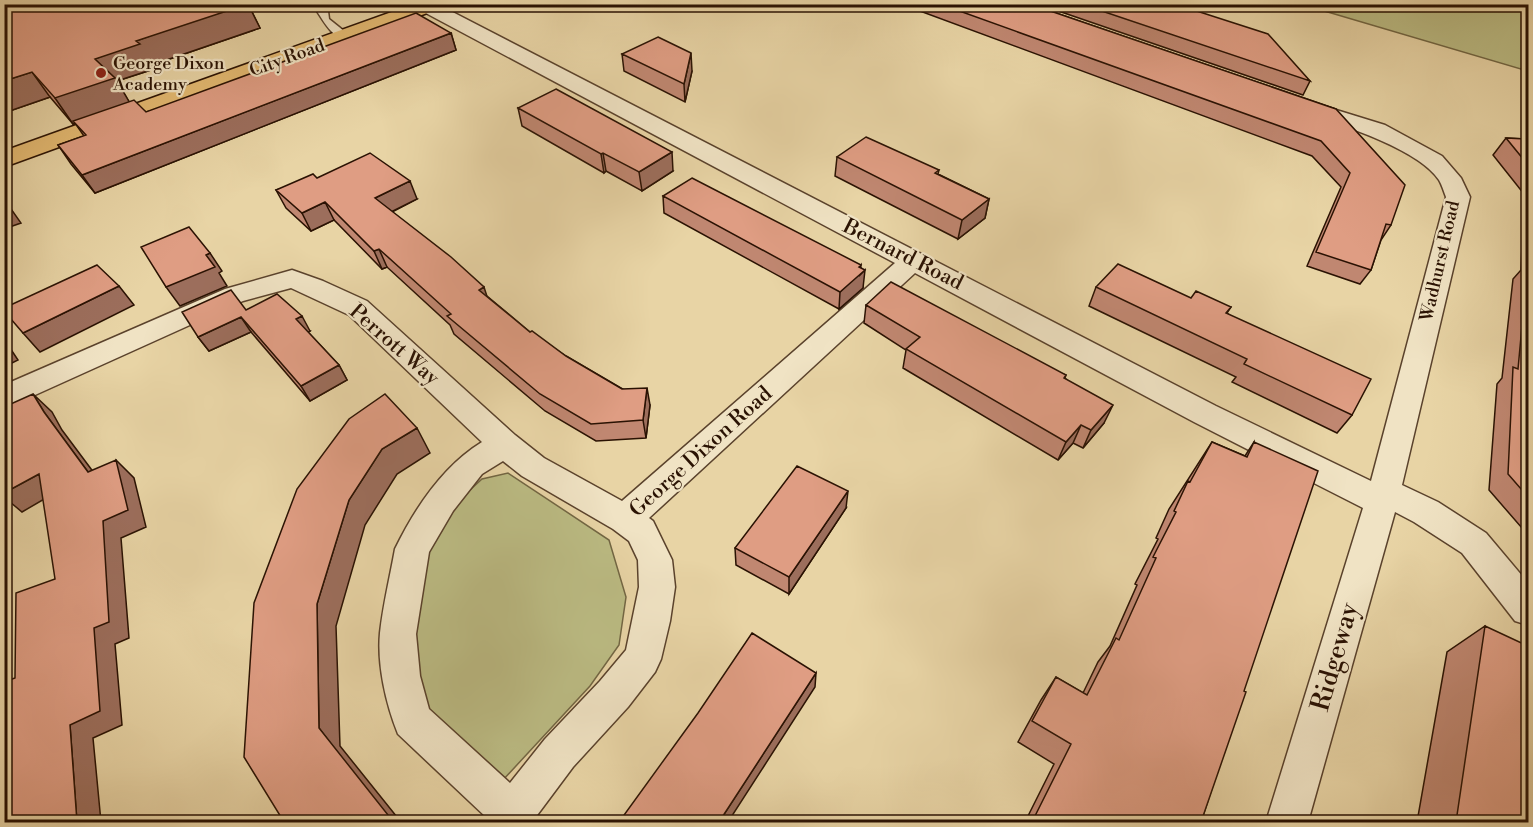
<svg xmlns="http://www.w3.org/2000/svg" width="1533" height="827" viewBox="0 0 1533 827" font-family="'Libre Bodoni',serif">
	<rect width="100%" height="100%" fill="#e8d4a5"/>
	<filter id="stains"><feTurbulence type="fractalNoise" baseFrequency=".00333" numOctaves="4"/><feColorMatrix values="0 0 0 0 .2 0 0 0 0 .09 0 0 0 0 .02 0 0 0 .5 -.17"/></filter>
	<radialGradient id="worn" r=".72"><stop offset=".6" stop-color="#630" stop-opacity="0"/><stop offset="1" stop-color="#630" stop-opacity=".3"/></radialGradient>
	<path fill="#bbbb83" stroke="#726643" stroke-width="1.5" d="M1304,5H1528V71Z
		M508,473L609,540L626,597L619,645L590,686L503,780L432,716L415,673V629L427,548L448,510L482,479Z"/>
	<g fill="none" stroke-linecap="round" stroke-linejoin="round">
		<g stroke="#5a422c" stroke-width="3">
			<path id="lane" d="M312,4H322L328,11L329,19L349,35V39C331,41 321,15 312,4Z"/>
		</g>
		<g stroke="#5a422c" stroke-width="3">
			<path id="street" d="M421,4H437L1216,406L1371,481L1446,197C1444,192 1442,185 1439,180C1418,148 1336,123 1300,111L1297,107L1300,103L1307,101L1385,125L1442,156L1461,178L1470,197L1402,485L1438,502L1486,533L1528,583V625L1515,621L1462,553L1414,522L1395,512L1308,822H1266L1363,508L1194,422L915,273L649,518L653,521L672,560L675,587L670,621L661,659L655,672L628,707L573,767L532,822H485L487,818L398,734C386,704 377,665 380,633C383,605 390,577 395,549C415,508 443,466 482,442L349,315L291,288L243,301L4,409V385L225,289L292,270L323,281L367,301L515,435L544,458L622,501L895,263L422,11L419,7ZM503,461L522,476L613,529L629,541L638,560L639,587L626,650L600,681L545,739L510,783L429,709L420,676L416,634L429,552L453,511L482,474Z"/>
		</g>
		<g stroke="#2a1203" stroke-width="3">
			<path id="primary" d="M414,4H443L441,8L4,167V151Z"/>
		</g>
		<use href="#lane" fill="#f0e3c4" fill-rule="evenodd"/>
		<use href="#street" fill="#f0e3c4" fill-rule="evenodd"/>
		<use href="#primary" fill="#e4ba72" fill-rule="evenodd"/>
	</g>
	<path fill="#c08771" stroke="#2a1203" stroke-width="1.5" d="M4,4L250,8L260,28L152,65L154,69L117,81L129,102L146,112L451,33L456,50L95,193L71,164L58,145L84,136L75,123L73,124L50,97L4,113Z
		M901,4H1030L1336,109L1391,225L1381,240L1371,270L1360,284L1307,266L1341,187L1312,156Z
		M1038,4H1175L1310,81L1303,95Z
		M622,54L692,71L685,102L624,71Z
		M518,108L673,171L642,191L606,171L604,173L522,126Z
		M1506,138L1528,139V535L1489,490L1497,384L1502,378L1513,279L1521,270L1524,194L1493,155Z
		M837,157L939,170L938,174L989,199L985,218L958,239L835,176Z
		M317,178L417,199L392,212L487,296L530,332L566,356L650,405L646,438L596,441L545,411L454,334L450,325L387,267L382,269L334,220L311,231L286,208L276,190Z
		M663,196L861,268L863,288L839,309L664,213Z
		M1096,287L1191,298L1231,307L1227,313L1352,415L1337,433L1232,382L1236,377L1089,306Z
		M866,305L1066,375L1065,378L1104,423L1083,448L1073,443L1058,460L903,368L906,350L864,323Z
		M246,310L310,331L308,332L339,365L347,380L310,401L251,332L209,351L198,337Z
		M1212,442L1245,456L1254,442L1244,691L1201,822H1025L1054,764L1018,742L1041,700L1056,677L1083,693L1098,662L1110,646L1137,585L1135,584L1158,539L1156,538L1169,509Z
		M846,508L789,594L736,565L735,548Z
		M1485,626L1528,822H1417L1447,652Z"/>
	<path fill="#9c6e5c" stroke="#2a1203" stroke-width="1.5" d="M235,4H260L250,8L260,28L152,65L154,69L117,81L130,103L73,124L55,98L95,59L136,41Z
		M451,33L456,50L95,193L82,175Z
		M691,53L692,71L685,102L684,84Z
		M32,72L50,97L4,113V81Z
		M672,152L673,171L642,191L639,172Z
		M603,153L606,171L604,173L601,154Z
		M410,181L417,199L383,216L375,198Z
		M4,199L21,223L4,229Z
		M989,199L985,218L958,239L962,220Z
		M325,202L334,220L311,231L302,213Z
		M379,249L387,267L382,269L374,251Z
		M210,253L222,271L219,273L227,286L180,306L166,287L206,255Z
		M861,265L860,275L865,270L863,288L839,309L840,292Z
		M119,286L134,305L40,352L23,333Z
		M484,287L490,306L479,290Z
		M302,316L310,331L305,333L296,319Z
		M241,317L251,332L209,351L198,337Z
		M4,339L18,360L4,367Z
		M339,365L347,380L310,401L301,386Z
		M647,388L650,405L646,438L643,420Z
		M33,394L52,412L62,430L106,489L88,472L44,412Z
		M1113,405L1104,423L1083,448L1091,430Z
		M1081,425L1073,443L1058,460L1066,442Z
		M417,428L430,453L397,474L365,525L336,626L340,746L401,822H389L319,728L317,604L349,500L382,449Z
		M116,460L134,478L146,527L121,538L129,638L115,644L122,725L93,738L101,822H77L70,725L94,628L103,521Z
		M39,474L58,491L22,512L4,497V493Z
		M848,491L846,508L789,594V577Z
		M816,673L815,687L728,822H719Z"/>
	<path fill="#df9d83" stroke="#2a1203" stroke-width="1.5" d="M4,4H248L136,41L140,44L95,59L115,78L55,98L32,72L4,81Z
		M940,4H1030L1336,109L1405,185L1391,225L1386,224L1371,270L1316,252L1350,173L1321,141Z
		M1081,4H1175L1268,34L1310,81Z
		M416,13L451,33L82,175L58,145L86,135L73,121L134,100L146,112Z
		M658,37L691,53L684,84L622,54Z
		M556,89L672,152L639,172L603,153L601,154L518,108Z
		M866,137L939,170L935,173L989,199L962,220L837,157Z
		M1506,138L1528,139V165Z
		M370,153L410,181L375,198L451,257L484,287L479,290L530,332L532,331L566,356L622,389L647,388L643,420L591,424L540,394L447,316L451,314L379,249L374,251L325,202L302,213L276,190L313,174L317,178Z
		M692,178L861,265L859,267L865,270L840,292L663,196Z
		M189,227L210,253L206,255L215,267L166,287L141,247Z
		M1528,261V497L1508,474L1513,367L1518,369Z
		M1118,264L1191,298L1196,291L1231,307L1226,313L1371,379L1352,415L1244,364L1247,359L1096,287Z
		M97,265L119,286L23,333L4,311V308Z
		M891,282L1066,375L1064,378L1113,405L1091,430L1081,425L1066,442L906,349L920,337L866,305Z
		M231,290L246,310L277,294L302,316L296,319L339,365L301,386L241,317L198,337L182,312Z
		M33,394L44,412L88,472L116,460L128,510L103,521L109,622L94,628L100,711L70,725L77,822H4V682L15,678L16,593L55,579L39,474L4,493V407Z
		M385,394L417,428L382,449L349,500L317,604L319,728L392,820L389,822H284L244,757L254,603L297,489L349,419Z
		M1212,442L1247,457L1254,442L1318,471L1244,691L1246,692L1201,822H1032L1071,744L1032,721L1056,677L1087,695L1116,638L1119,640L1156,558L1153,557L1176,512L1174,511L1188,481L1190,482Z
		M797,466L848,491L789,577L735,548Z
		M1485,626L1528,646V822H1456Z
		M752,633L816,673L719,822H619L698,713Z"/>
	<circle fill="#8f2418" stroke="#f0e3c4" stroke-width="2" cx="101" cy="73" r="6"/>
	<g text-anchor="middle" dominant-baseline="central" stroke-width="4.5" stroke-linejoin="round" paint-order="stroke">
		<g font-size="18" fill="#2a1203" stroke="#f0e3c4">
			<text transform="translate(287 58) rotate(-20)">City Road</text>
			<text transform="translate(1440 261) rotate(-77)">Wadhurst Road</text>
		</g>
		<g font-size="18" fill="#2a1203" stroke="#f0e3c4" text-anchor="start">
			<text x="113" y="63">George Dixon<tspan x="113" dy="21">Academy</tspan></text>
		</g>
		<g font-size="21" fill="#2a1203" stroke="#f0e3c4">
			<text transform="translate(903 255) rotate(27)">Bernard Road</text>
			<text transform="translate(394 345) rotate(41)">Perrott Way</text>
			<text transform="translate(701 452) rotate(-42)">George Dixon Road</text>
		</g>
		<g font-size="26" fill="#2a1203" stroke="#f0e3c4">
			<text transform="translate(1335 657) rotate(-74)">Ridgeway</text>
		</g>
	</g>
	<rect width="1533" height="827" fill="none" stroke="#e8d4a5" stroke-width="24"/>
	<rect x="6" y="6" width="1521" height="815" fill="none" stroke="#2a1203" stroke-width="3"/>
	<rect x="12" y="12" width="1509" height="803" fill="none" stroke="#2a1203" stroke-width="1.5"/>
	<rect width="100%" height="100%" filter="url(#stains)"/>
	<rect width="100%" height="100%" fill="url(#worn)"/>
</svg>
